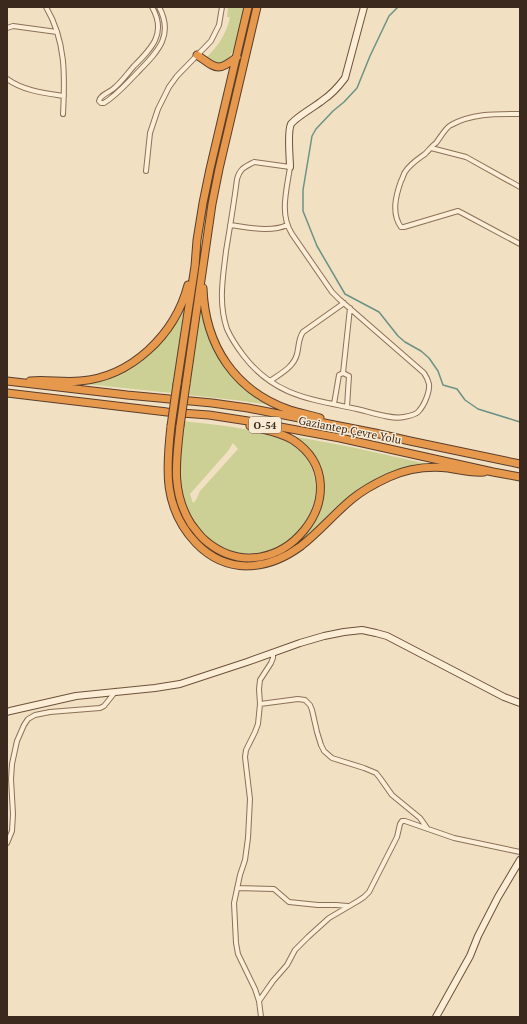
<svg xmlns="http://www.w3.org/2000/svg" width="527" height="1024" viewBox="0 0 527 1024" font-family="'PT Serif',serif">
	<rect width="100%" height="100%" fill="#f1e0c2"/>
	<path fill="#cdd095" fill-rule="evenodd" d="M228,7H244C241,20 237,46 230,56C227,61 222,63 217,65L207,57C218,46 227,33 230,17H227Z
		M185,302L172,393L85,384L103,380L135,365Z
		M201,302C205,334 217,364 242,385C250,393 261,398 270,405L235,400L188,395Z
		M184,421C212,425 240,426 268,435C274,437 282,438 288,442C345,475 305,556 249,553C244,553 238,554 234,552C229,551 225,548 220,546C200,536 185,512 181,491C176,468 181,444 184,421ZM233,443L238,449L200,491L196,500L193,503L190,494L228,451Z
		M292,436L351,447L432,465L380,478L305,540L295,546L304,537L302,536C307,528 314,519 318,510C328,491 323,465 309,450C304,444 298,440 292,436Z"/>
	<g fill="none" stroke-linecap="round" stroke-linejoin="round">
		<path stroke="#6b9286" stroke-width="1.5" d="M398,7L389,16L370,56L357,88L344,102L333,111L316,129L312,136L303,190V211L317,246L345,294L379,312L398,336L405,342L421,351L429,358L438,371L443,385L457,389L465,400L478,409L520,422"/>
		<g stroke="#8c7058" stroke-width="6">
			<path id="street" d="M46,7C66,41 65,76 63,114
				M152,7C167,33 152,48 134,66C127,74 121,83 113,89C108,93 100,95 99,101L101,103H104C117,95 126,84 136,74C156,53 175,37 159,7
				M7,28L13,26L57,32
				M7,79C24,91 44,93 64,96
				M520,114C497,114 473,113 451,125C446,127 440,138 436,143C432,146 429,150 425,154C418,159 410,164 405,172C403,175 403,178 401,181C396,195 391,213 401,227H404L458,211L462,213L520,244
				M431,148L466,157L520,187
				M254,162L290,167C287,189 279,214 292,234L332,292L339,299L424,373C426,376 428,380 429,384C430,392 424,406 418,412C415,415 409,416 404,417C392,420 370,412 357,409C310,399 274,396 243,355C237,347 231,338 227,329C218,303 223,277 226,251C230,227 234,203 237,179C240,168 245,167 254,162Z
				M146,171L150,133L158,109L169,87L177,76L211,41L219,25L222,7
				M230,225C247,227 270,233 287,225
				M343,373L349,376L347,407
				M270,381C280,374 294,367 297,354C299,347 298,339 303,332L344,303
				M334,404L339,375L343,373L350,308
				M260,704L298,699L305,700L310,705L312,710L317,732L321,745L324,751L332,758L364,768L376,773L380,778L392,795L420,818L427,828
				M7,843L12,831L13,814L11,779L12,764L17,741L24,725L28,719L35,715L50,712L100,708L104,706L116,691
				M237,888L274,889L289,902L318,905H336L348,906
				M259,1001L273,981L287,965L295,950L308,937L329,918L358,901L364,897L369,892L397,837L400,824L402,821H405L454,838L520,852
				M261,1017L259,1001L255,989L238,954L236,943L234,903L240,875L245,860L248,838L250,799L245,757L246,750L255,732L258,724L260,704L259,689L260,680L271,663L273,658V652"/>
		</g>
		<g stroke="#6e513b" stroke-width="8">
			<path id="secondary" d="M290,167C290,158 287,132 291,124C296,117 316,106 323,100C332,94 339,86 345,78L364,7
				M7,712L10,711L76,696L155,688L180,684L247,662L300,643L324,636L344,632L362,630L376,633L387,636L504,697L520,703
				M436,1017L470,956L478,936L498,897L520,860"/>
		</g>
		<g stroke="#5a3e2c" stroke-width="9">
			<path id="highway" d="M197,55C216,68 217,73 237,57
				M203,288C205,346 235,391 290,410C300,413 310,415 320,418
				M7,381L127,395L212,403L248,408L375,433L410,441L520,464
				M30,381C47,379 63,383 80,381C131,377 175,335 188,285
				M177,384L195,266L197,240L203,203L210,169L248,7
				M186,384L212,204L219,169L257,7
				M7,393L167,412L209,415L248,421L340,438L493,472L520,477
				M171,426C166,470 163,508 196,543C227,575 267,571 301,546C319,532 334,514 352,499C363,490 376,483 389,477C407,469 428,466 448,468C460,470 472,473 484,472
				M180,426C176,461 171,492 191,524C196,530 200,537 207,542C278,599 366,488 293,440C280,432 265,430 250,426"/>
		</g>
		<use href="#street" stroke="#fbedd6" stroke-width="4"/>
		<use href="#secondary" stroke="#fbedd6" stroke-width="6"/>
		<use href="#highway" stroke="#e6984d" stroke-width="7"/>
		<g stroke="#5a3e2c" stroke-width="9" stroke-linecap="butt">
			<path id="highway-bridge" d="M171,426L177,384
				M180,426L186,384"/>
		</g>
		<use href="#highway-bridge" stroke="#e6984d" stroke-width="7"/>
	</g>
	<g text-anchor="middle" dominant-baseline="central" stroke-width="3" stroke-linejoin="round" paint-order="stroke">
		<rect fill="#f8ead2" stroke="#746353" stroke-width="1" x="249" y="417" width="32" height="16" rx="3"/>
		<g font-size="10" font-weight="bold" fill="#3b291d">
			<text x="265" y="425">O-54</text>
		</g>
		<g font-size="11" fill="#3b291d" stroke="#f8ead2">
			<text transform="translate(350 430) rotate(11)">Gaziantep Çevre Yolu</text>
		</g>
	</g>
	<rect width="527" height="1024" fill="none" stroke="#3b291d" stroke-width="16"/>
</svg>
